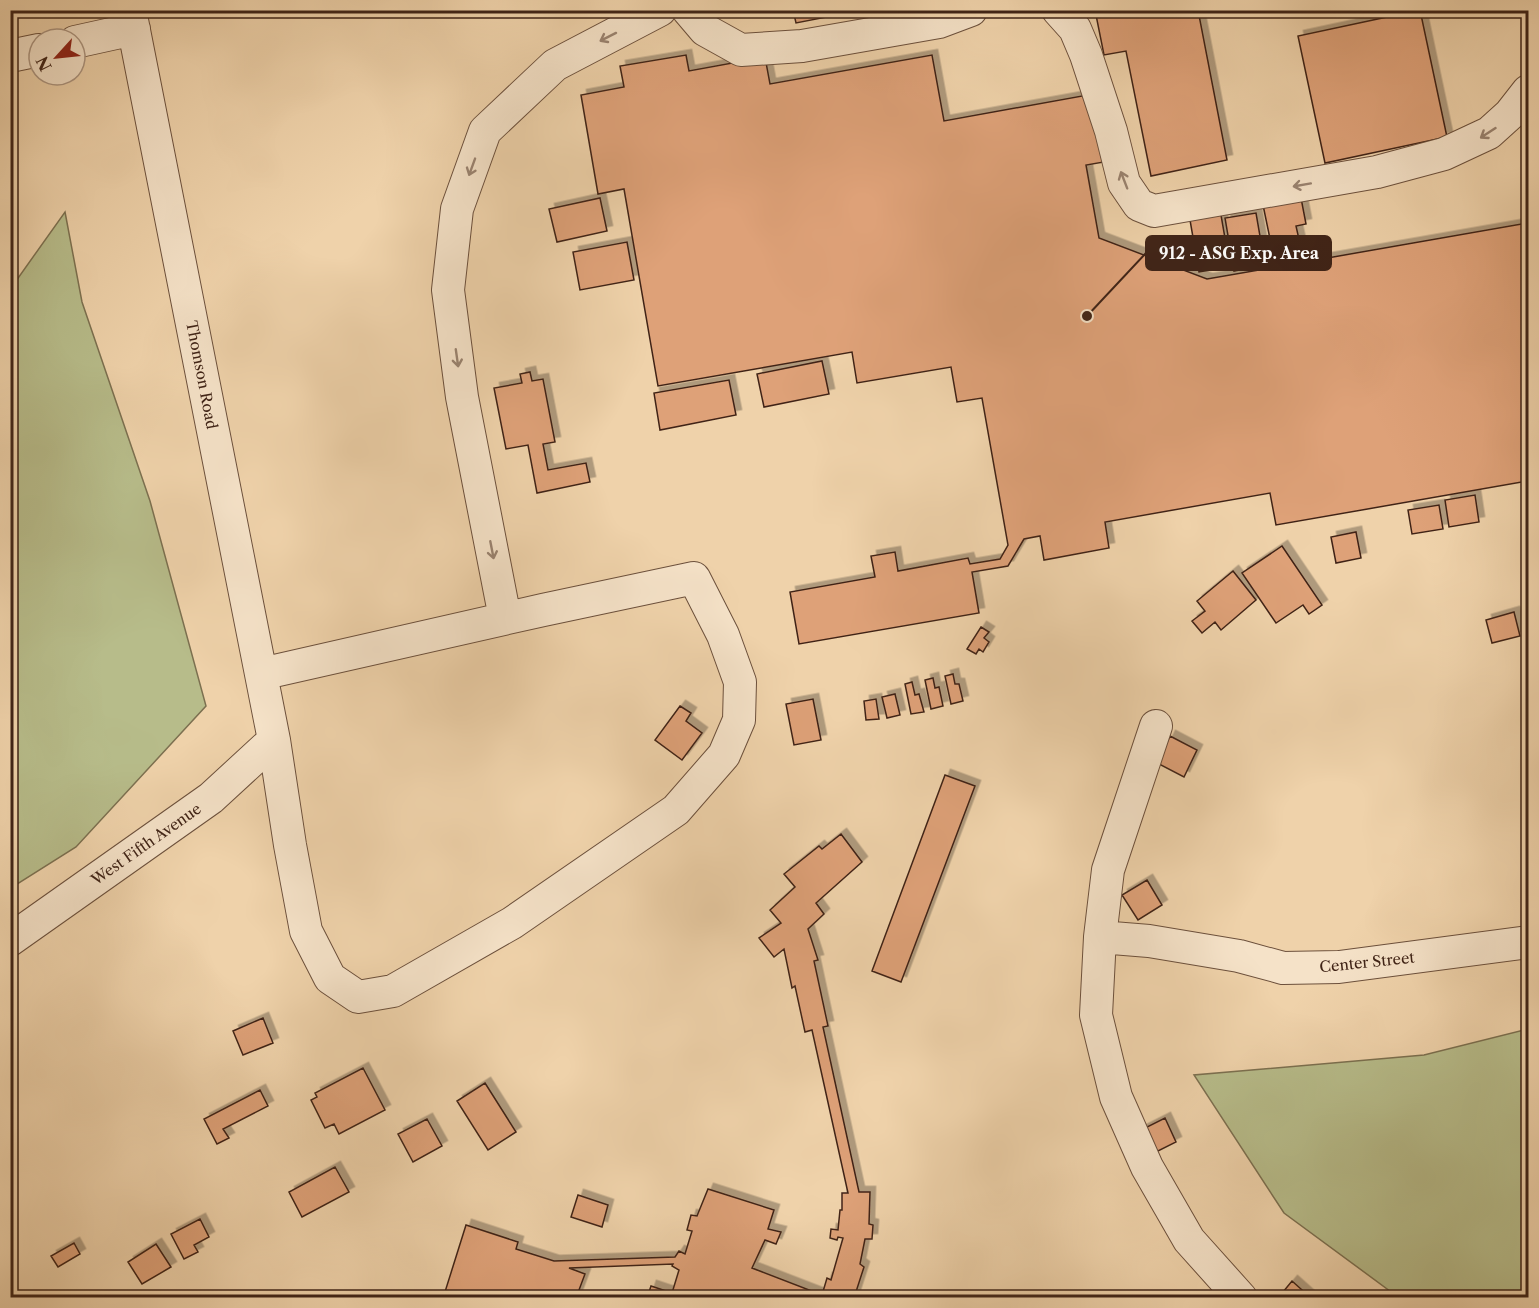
<svg xmlns="http://www.w3.org/2000/svg" width="1539" height="1308" viewBox="0 0 1539 1308" font-family="'Libre Caslon Text',serif">
	<defs>
		<filter id="shadow"><feDropShadow dx="5.5" dy="-5.5" stdDeviation="0" flood-color="#0004"/></filter>
	</defs>
	<rect width="100%" height="100%" fill="#efd2aa"/>
	<filter id="stains"><feTurbulence type="fractalNoise" baseFrequency=".00333" numOctaves="4"/><feColorMatrix values="0 0 0 0 .2 0 0 0 0 .09 0 0 0 0 .02 0 0 0 .5 -.17"/></filter>
	<radialGradient id="worn" r=".72"><stop offset=".6" stop-color="#630" stop-opacity="0"/><stop offset="1" stop-color="#630" stop-opacity=".3"/></radialGradient>
	<path fill="#b7bc8a" stroke="#7c7050" stroke-width="1.5" d="M65,212L82,302L150,501L206,706L76,847L11,888V288Z
		M1528,1029V1297H1398L1284,1213L1194,1075L1424,1055Z"/>
	<path fill="#dea178" stroke="#402417" stroke-width="1.5" filter="url(#shadow)" d="M793,10H831L832,16L796,23Z
		M1095,10H1198L1227,160L1151,176L1126,51L1104,55Z
		M1420,10L1447,137L1325,163L1298,36Z
		M686,55L689,71L765,57L770,84L932,55L944,121L1093,94L1104,162L1086,165L1099,238L1207,279L1528,223V481L1276,525L1270,493L1105,522L1109,548L1044,560L1040,536L1024,539L1008,566L972,572L979,613L799,644L790,592L875,577L871,556L895,552L898,571L968,558L970,564L1000,559L1008,545L982,398L957,402L951,367L857,383L852,352L658,386L624,189L598,194L581,95L624,87L620,66Z
		M600,198L607,231L557,242L549,209Z
		M1301,198L1306,224L1296,226L1303,257L1275,263L1263,205Z
		M1256,213L1265,265L1234,271L1225,218Z
		M1221,215L1230,267L1199,272L1190,220Z
		M627,242L634,280L580,290L573,252Z
		M822,361L829,394L764,407L757,374Z
		M530,372L532,381L543,379L555,442L543,444L548,470L586,463L590,482L537,493L528,445L506,449L494,388L522,383L520,374Z
		M729,380L736,415L660,430L654,393Z
		M1475,495L1479,522L1449,527L1445,500Z
		M1439,505L1443,529L1412,534L1408,510Z
		M1356,532L1361,558L1336,563L1331,537Z
		M1282,546L1322,605L1309,614L1303,605L1276,623L1242,573Z
		M1233,571L1256,600L1221,630L1215,622L1202,633L1192,621L1205,611L1197,601Z
		M1514,612L1520,636L1492,643L1486,620Z
		M981,627L989,632L984,638L989,642L983,652L979,649L976,654L967,649Z
		M953,674L955,684H959L963,701L951,704L945,676Z
		M933,678L935,688L939,687L943,706L931,709L925,680Z
		M912,682L915,695L919,694L924,712L911,714L905,684Z
		M895,694L900,715L887,718L882,697Z
		M813,699L821,740L794,745L786,704Z
		M876,699L879,719L866,720L864,701Z
		M680,706L691,713L686,721L702,733L682,760L655,740Z
		M1170,736L1197,750L1184,777L1157,763Z
		M1528,751V779L1523,753Z
		M945,775L975,786L901,982L872,971Z
		M841,834L862,862L816,903L824,914L808,929L818,960L814,961L828,1026L823,1027L859,1192H870L869,1224L873,1225L872,1239H865L860,1264L864,1267L854,1298H647L651,1286L672,1293L679,1270L672,1266L673,1264L569,1268L585,1274L576,1298H451L444,1295L466,1225L518,1242L516,1249L554,1261L675,1257L679,1251L685,1254L692,1231L687,1230L691,1215L697,1216L708,1189L774,1210L768,1229L781,1232L776,1244L765,1240L752,1268L822,1295L827,1278L831,1280L843,1238L838,1237L837,1240L830,1238L831,1229L838,1230L840,1210H842V1193H848L812,1030L805,1032L795,986L792,988L784,949L774,957L759,938L781,923L770,910L795,887L784,874L819,846L822,849Z
		M1147,880L1162,905L1138,920L1122,895Z
		M263,1018L273,1043L243,1055L233,1031Z
		M363,1068L385,1110L339,1134L334,1124L325,1128L311,1100L317,1097L315,1093Z
		M485,1083L516,1132L488,1150L457,1101Z
		M260,1090L268,1106L223,1129L229,1138L217,1144L204,1119Z
		M1165,1118L1176,1142L1152,1154L1141,1130Z
		M427,1119L442,1146L413,1162L398,1134Z
		M335,1167L349,1192L302,1217L289,1192Z
		M578,1195L608,1205L602,1227L571,1217Z
		M200,1219L209,1237L194,1245L198,1252L184,1259L171,1234Z
		M74,1243L80,1254L58,1267L51,1256Z
		M156,1244L171,1267L142,1284L128,1262Z
		M1292,1281L1311,1298H1278Z"/>
	<g fill="none" stroke-linecap="round" stroke-linejoin="round">
		<g stroke="#6c503c" stroke-width="34">
			<path id="minor" d="M130,10L274,740L290,845L306,931L330,978L358,997L393,991L512,923L676,810L724,755L739,720L740,682L723,635L694,578L543,610L261,674
				M688,10L705,30L741,50L802,46L939,22L971,10
				M1058,10L1075,29L1086,55L1111,131L1124,183L1139,205L1154,211L1377,172L1444,154L1489,133L1510,114L1528,91
				M75,42L134,29
				M10,56L39,50
				M505,618L462,397L448,290L457,209L485,131L555,65L660,10
				M1156,726L1108,870L1100,937L1096,1015L1116,1097L1147,1167L1189,1240L1241,1298
				M1100,937L1149,941L1239,956L1283,968L1339,967L1528,942
				M10,940L211,798L274,740"/>
		</g>
		<use href="#minor" stroke="#f5e2c8" stroke-width="32"/>
	</g>
	<defs><path id="oneway-shaft" d="M-6 0H5M1.5-3L5.5 0L1.5 3" fill="none" stroke-width="1.6" stroke-linecap="round" stroke-linejoin="round" transform="scale(1.5)"/></defs>
	<g stroke="#9a8370">
		<use href="#oneway-shaft" transform="translate(608 37) rotate(153)"/>
		<use href="#oneway-shaft" transform="translate(1488 133) rotate(147)"/>
		<use href="#oneway-shaft" transform="translate(472 167) rotate(110)"/>
		<use href="#oneway-shaft" transform="translate(1124 180) rotate(-111)"/>
		<use href="#oneway-shaft" transform="translate(1302 185) rotate(170)"/>
		<use href="#oneway-shaft" transform="translate(457 358) rotate(82)"/>
		<use href="#oneway-shaft" transform="translate(492 550) rotate(79)"/>
	</g>
	<g text-anchor="middle" dominant-baseline="central" stroke-width="5" stroke-linejoin="round" paint-order="stroke">
		<g font-size="15" fill="#402417" stroke="#f5e2c8">
			<text transform="translate(202 375) rotate(79)">Thomson Road</text>
			<text transform="translate(146 844) rotate(-35)">West Fifth Avenue</text>
			<text transform="translate(1367 962) rotate(-6)">Center Street</text>
		</g>
	</g>
	<path fill="none" stroke="#402417" stroke-width="2" d="M1087 316L1146 253"/>
	<circle fill="#402417" stroke="#f5e2c8" stroke-width="2" cx="1087" cy="316" r="6"/>
	<rect fill="#402417" stroke="#402417" stroke-width="2" x="1146" y="236" width="185" height="34" rx="6"/>
	<g font-size="16" text-anchor="middle" font-weight="bold" fill="#fff">
		<text x="1239" y="259">912 - ASG Exp. Area</text>
	</g>
	<rect width="1539" height="1308" fill="none" stroke="#efd2aa" stroke-width="36"/>
	<rect x="12" y="12" width="1515" height="1284" fill="none" stroke="#402417" stroke-width="3"/>
	<rect x="18" y="18" width="1503" height="1272" fill="none" stroke="#402417" stroke-width="1.5"/>
	<g transform="translate(57 57) rotate(243)"><circle r="28" fill="#f5e2c8" stroke="#ad9681" stroke-width="1.5"/>
	<path d="M0-4.5L10 22L0 15L-10 22Z" fill="#8f2418"/>
	<text y="-9" font-size="16" font-weight="bold" text-anchor="middle" fill="#402417">N</text>
	</g>
	<rect width="100%" height="100%" filter="url(#stains)"/>
	<rect width="100%" height="100%" fill="url(#worn)"/>
</svg>
